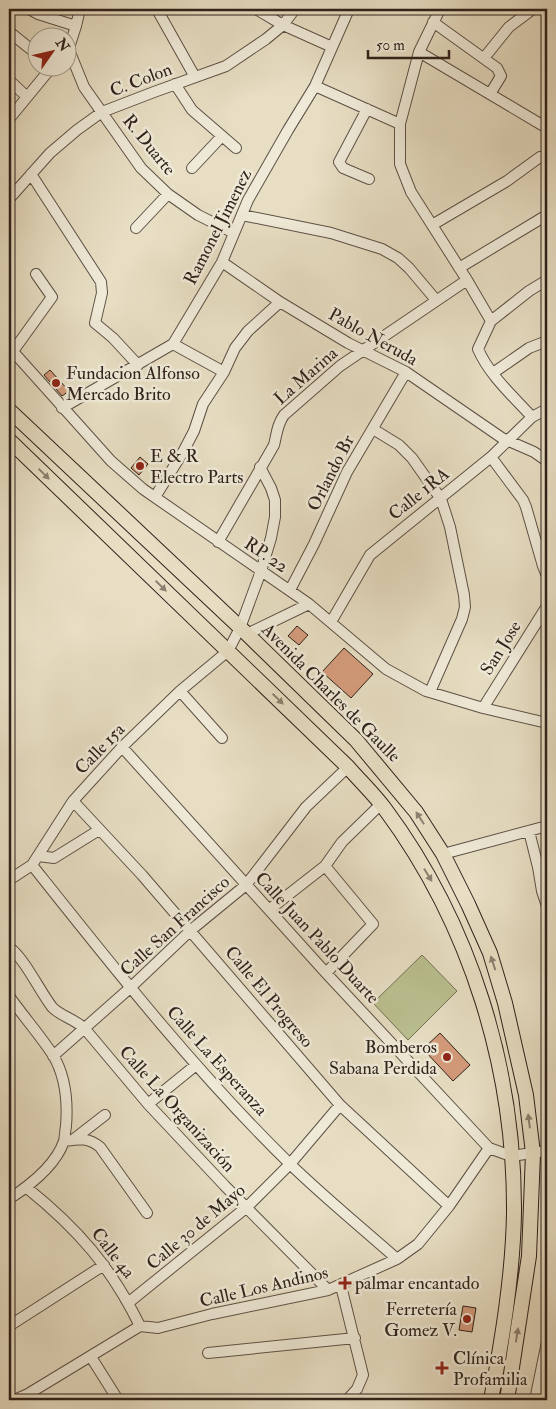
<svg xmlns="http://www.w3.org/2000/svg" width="556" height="1409" viewBox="0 0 556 1409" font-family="'IM FELL Double Pica',serif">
	<rect width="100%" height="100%" fill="#e7dec3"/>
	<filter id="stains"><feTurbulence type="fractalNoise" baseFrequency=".004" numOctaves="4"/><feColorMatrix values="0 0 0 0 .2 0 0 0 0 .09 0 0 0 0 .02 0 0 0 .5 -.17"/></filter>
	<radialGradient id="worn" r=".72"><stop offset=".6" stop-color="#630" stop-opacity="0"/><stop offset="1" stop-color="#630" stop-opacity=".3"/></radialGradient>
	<path fill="#bac090" stroke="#747056" d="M422,955L457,991L408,1040L373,1003Z"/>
	<path fill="#d49b7b" stroke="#2f211b" d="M50,370L69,391L62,396L44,375Z
		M140,457L148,464L139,475L131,468Z
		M297,626L308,635L299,645L288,636Z
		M344,648L373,674L351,698L322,672Z
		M440,1033L470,1065L453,1081L423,1049Z
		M463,1306L476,1308L472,1332L459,1330Z"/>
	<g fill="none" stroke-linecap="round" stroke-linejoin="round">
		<g stroke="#5d5045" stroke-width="12">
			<path id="minor" d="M29,9L38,14L76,26
				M256,9L283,25L332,47
				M440,9L419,52L400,124V164L411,192L467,280L491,321
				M159,13L195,77
				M433,22L497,68L501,76L490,94
				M12,34L38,55
				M69,50L84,87L141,168L168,194L198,215L234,233
				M68,51L76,26L80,9
				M419,52L547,128
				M484,58L509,27L533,9
				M9,80L26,96
				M175,84L192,110L236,148
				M315,86L400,124
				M367,109L339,162L343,168L369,179
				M9,119L51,68
				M192,168L222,136
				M31,174L101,282L102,293L95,323L113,338L138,365
				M9,199L50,153L77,130L102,112L154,92L226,66L266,39L283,25L295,9
				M242,215L331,233L382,249L398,258L409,268L436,300
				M432,225L507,181L540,157
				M136,228L168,194
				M222,262L280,302L348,343L406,372L502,438L534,452L547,461
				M459,268L547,215
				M173,344L224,372
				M9,347L111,461L143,489L309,604L386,669L426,691L483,708L547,723
				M9,355L16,347L52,297L36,274
				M493,373L529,348L547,341
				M62,408L173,344L222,262L248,200L288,130L315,86L349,9
				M532,417C514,397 489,375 478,349L491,321L529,291L547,280
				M373,429L399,445L412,458L441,499L450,527L464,595L465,607L462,619L430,692
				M491,457L523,500L526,507L543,566L547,576
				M155,497L183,452L194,431L203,404L224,372L235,348L248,331L280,302
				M218,542L274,445C277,433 277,425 284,415L340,366L467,280
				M290,590L314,544L347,472L406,372
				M331,622L370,555L491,457L532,417L547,409
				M247,634L309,604
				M180,691L222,738
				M483,708L547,606
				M122,747L326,973L489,1148
				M73,801L142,875L340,1105L449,1206
				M529,831L538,867L542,891L547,906
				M443,854L547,826
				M38,856L54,858L99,830
				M32,865C114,968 195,1071 290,1164C324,1197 362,1228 397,1259
				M325,866L373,924L326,973
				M9,880L32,865L73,801L122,747L180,691L228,651L240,628L261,571L271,538L275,517V500L271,488L260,467
				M270,909L325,866L342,842L381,804
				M9,947C25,959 39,990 52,1007C60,1016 75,1019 85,1029L148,1104L225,1186L328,1290
				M9,996C23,1016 40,1035 53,1055C66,1077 68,1101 66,1126C65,1131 65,1137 64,1141C56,1165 29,1186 9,1199
				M53,1056L130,988L191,930L246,885L306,807L348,767
				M148,1104L196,1065
				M74,1139L105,1115
				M64,1141C79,1139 88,1137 100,1147L147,1213
				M27,1188C78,1229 111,1267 140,1326
				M341,1286L363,1375L357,1389L347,1400
				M128,1303L247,1207L290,1164L340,1105
				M9,1326L104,1265
				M208,1353L355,1338
				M91,1357L118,1400
				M14,1400L28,1394L140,1326L158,1328L212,1314L328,1290L397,1259L418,1244L449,1206L489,1148L511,1156L547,1151
				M535,1400L547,1342"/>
		</g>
		<g stroke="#2f211b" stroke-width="16">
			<path id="major" d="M9,410L247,634L356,740L416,812L443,854L468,904L490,953L505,1003L526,1095L533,1153L529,1256L507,1400
				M9,440L348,767C360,781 374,794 385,809C471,925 515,1069 514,1213C513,1275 502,1340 491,1400"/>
		</g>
		<use href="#minor" stroke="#efead8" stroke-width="10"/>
		<use href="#major" stroke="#e7dec3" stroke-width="14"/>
	</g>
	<defs><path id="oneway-solid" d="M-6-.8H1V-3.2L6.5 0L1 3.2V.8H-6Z" transform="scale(1.25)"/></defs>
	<g fill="#8b806f">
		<use href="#oneway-solid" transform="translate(44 474) rotate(44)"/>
		<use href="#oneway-solid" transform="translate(161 586) rotate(44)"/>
		<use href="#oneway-solid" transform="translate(278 699) rotate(44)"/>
		<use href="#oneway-solid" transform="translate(420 818) rotate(-123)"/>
		<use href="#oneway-solid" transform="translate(428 875) rotate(58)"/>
		<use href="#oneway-solid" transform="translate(493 963) rotate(-108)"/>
		<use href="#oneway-solid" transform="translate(529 1121) rotate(-97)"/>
		<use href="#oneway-solid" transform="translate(517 1335) rotate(-81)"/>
	</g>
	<g fill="#8f2418" stroke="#efead8" stroke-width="2">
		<circle cx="56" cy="383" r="5"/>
		<circle cx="140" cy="466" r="5"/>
		<circle cx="447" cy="1057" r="5"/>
		<path d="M342.5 1275.5h5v5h5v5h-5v5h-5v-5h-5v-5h5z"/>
		<circle cx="467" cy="1319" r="5"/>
		<path d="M439.5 1360.5h5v5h5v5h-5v5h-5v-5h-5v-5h5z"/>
	</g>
	<g text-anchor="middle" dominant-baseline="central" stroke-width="5" stroke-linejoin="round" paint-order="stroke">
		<g font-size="18" fill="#2f211b" stroke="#efead8">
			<text transform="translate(141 80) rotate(-21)">C. Colon</text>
			<text transform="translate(149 145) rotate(51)">R. Duarte</text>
			<text transform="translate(218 227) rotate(-63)">Ramonel Jimenez</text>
			<text transform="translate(373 337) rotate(29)">Pablo Neruda</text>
			<text transform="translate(306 376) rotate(-41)">La Marina</text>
			<text transform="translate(331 473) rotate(-63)">Orlando Br</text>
			<text transform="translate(419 494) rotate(-39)">Calle 1RA</text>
			<text transform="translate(266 555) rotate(34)">RP. 22</text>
			<text transform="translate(501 648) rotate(-58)">San Jose</text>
			<text transform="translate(331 693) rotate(45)">Avenida Charles de Gaulle</text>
			<text transform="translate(100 749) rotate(-46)">Calle 15a</text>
			<text transform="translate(175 926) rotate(-42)">Calle San Francisco</text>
			<text transform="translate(317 938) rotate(47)">Calle Juan Pablo Duarte</text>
			<text transform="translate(269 997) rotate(50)">Calle El Progreso</text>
			<text transform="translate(217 1061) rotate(48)">Calle La Esperanza</text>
			<text transform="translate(177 1109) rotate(48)">Calle La Organización</text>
			<text transform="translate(196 1227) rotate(-40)">Calle 30 de Mayo</text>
			<text transform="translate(113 1253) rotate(52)">Calle 4a</text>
			<text transform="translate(264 1287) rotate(-13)">Calle Los Andinos</text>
		</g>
		<g font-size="18" fill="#2f211b" stroke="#efead8" text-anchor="start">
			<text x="66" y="373">Fundacion Alfonso<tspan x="66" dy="21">Mercado Brito</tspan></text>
			<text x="150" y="456">E &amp; R<tspan x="150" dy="21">Electro Parts</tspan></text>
			<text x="437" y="1047" text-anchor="end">Bomberos<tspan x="437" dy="21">Sabana Perdida</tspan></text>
			<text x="355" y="1283">palmar encantado</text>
			<text x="457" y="1309" text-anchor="end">Ferretería<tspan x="457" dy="21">Gomez V.</tspan></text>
			<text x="453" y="1358">Clínica<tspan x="453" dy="21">Profamilia</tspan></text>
		</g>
	</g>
	<rect width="556" height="1409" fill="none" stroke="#e7dec3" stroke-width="30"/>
	<rect x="10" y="10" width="536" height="1389" fill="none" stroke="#2f211b" stroke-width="2.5"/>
	<rect x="15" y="15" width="526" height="1379" fill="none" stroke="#2f211b"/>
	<g transform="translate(52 52) rotate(56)"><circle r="24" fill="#efead8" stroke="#a29a8c"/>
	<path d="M0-4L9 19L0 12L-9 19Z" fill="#8f2418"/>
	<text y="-8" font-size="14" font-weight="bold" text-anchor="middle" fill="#2f211b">N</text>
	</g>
	<path d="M368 50v8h81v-8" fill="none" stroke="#2f211b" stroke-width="2.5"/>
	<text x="376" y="50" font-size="15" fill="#2f211b" stroke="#efead8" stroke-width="4" paint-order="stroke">50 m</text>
	<rect width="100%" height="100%" filter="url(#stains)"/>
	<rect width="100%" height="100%" fill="url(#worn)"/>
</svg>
